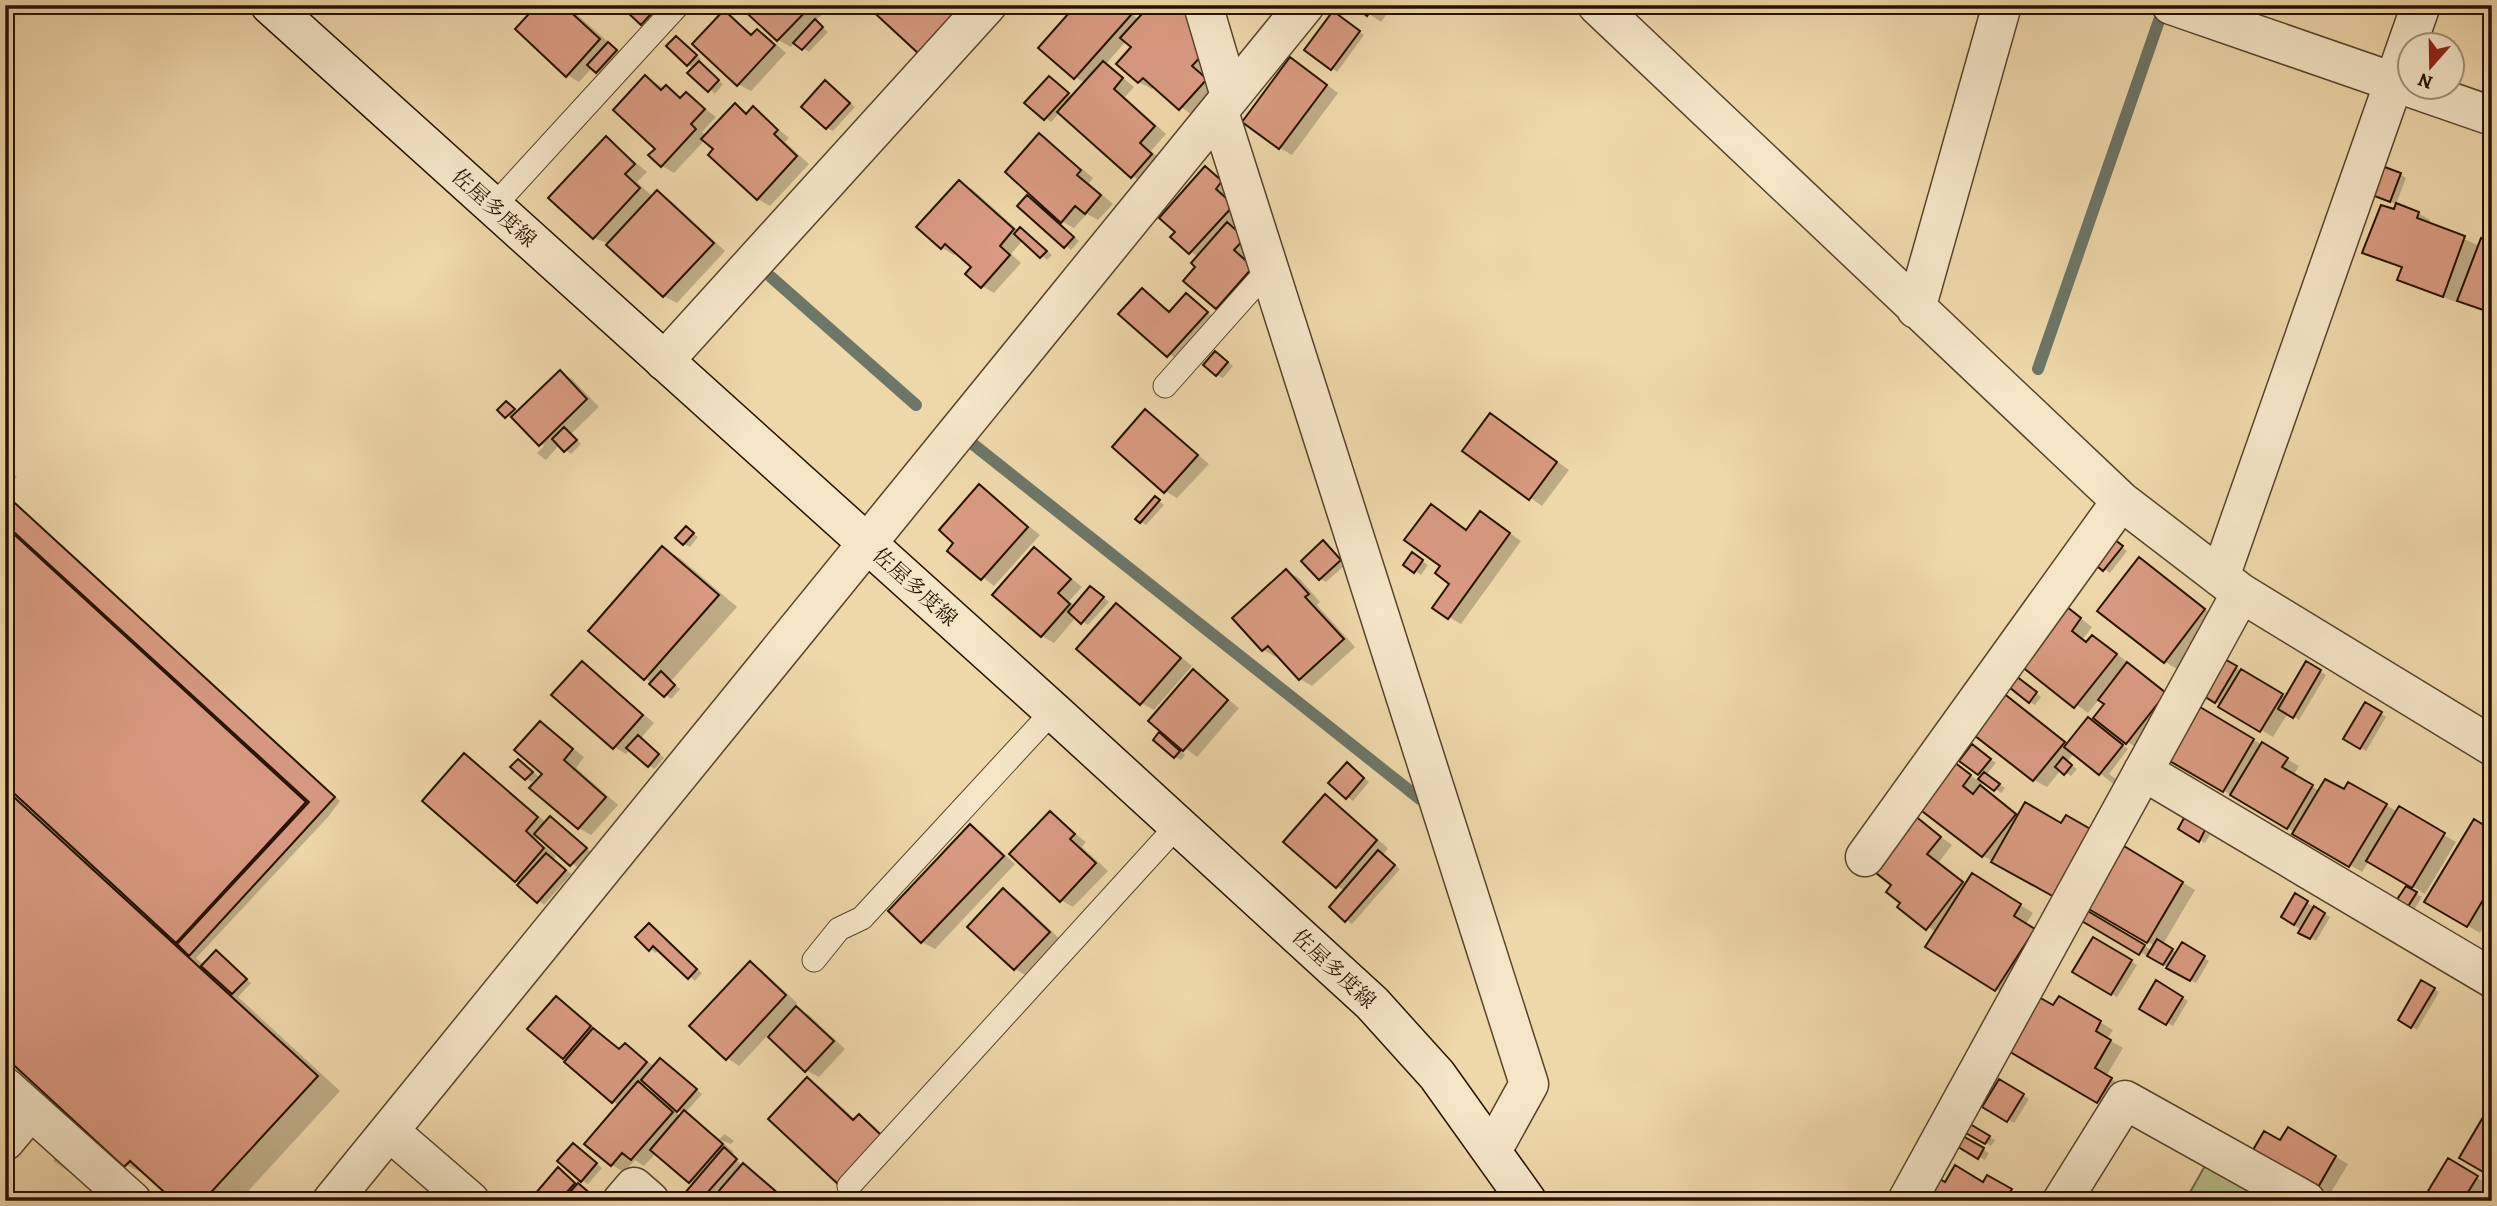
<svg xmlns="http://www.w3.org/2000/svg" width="2497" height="1206" viewBox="0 0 2497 1206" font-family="Alegreya,'Noto Serif JP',serif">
	<rect width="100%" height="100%" fill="#eed7a9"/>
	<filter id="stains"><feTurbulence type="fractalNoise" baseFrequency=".00286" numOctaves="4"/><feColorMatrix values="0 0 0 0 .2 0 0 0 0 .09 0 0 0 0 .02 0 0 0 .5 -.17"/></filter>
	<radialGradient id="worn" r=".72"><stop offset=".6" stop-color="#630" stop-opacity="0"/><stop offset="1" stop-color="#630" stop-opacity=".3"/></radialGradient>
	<path fill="#b7be89" stroke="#6e6845" stroke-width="2" d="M2210,1157L2287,1201H2185Z"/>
	<path fill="#0003" fill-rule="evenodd" d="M540,5H566L622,54L603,75L592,68L579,82L567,75Z
		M621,5H667L648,27Z
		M741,5H814L823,14L815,21L828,32L809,52L795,42L791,47L778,40Z
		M1079,5H1123L1139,20L1197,5L1218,87L1193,116L1155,86L1152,89L1139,82L1118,64L1133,47L1126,41L1106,64L1134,87L1125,97L1166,134L1151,151L1163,162L1144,183L1132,176L1060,112L1051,122L1027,103L1050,78L1073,97L1085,83L1075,77Z
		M1356,5H1393L1381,22Z
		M2461,5H2486L2490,8L2488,15Z
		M724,12L753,35L757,31L769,38L786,53L751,91L738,84Z
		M1339,17L1364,35L1337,72L1332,68Z
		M677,38L701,59L698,63L723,84L715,94L688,64Z
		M1303,67L1338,93L1292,155L1280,148Z
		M646,78L682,98L686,94L716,117L702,132L706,136L735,105L749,113L753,108L789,138L785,142L809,164L770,206L758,199L705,140L674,173L662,166Z
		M826,82L855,107L833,131L827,128Z
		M1040,135L1093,178L1089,183L1113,204L1098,220L1087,214L1074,228L1055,218L1079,241L1071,250L1020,206L1028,197L1041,203Z
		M606,138L647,172L637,182L653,197L658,192L670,200L725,251L677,303L664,296L607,243L594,238Z
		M1205,168L1233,190L1245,213L1232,227L1256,246L1245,258L1264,275L1229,315L1217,308L1198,266V257L1172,237Z
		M2400,174L2406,178L2396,204L2379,198Z
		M959,182L972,189L1019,231L1026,232L1052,255L1047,260L1023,240L1011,254L1021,263L994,293L982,286L973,267L957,252L954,255L942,248Z
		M2395,212L2418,213L2430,220L2429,224L2480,246L2492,244V315L2457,299L2456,302L2412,286L2399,279L2403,269L2365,252Z
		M1142,290L1171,312L1186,295L1219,321L1181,363L1121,314Z
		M1216,353L1233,366L1223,378L1217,375Z
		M560,372L572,379L599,407L571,434L581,444L571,454L559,445L546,460L537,453L544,446L514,418L506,416V403L518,412Z
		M1146,411L1209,464L1177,498L1165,491Z
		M1503,422L1569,470L1542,506L1465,451Z
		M5,467L17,477L5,489Z
		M979,486L1040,535L994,586L949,550L956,543Z
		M5,495L340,801L328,817L196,958L204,965L222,956L251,983L238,997L340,1091L239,1201H176L151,1177L126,1165L5,1055Z
		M1156,499L1164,505L1146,525L1141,522Z
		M1481,513L1521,541L1461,624L1449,617L1452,583L1443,565L1444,514L1468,531Z
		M686,528L698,537L690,547L684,544Z
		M1323,542L1346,564L1326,582L1320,579Z
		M2116,542L2127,551L2110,573L2104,569Z
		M663,548L681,559L737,607L671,681L680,689L671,699L645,678Z
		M1035,549L1082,587L1069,601L1075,606L1096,591L1109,602L1088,625L1076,617L1054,643L1042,636Z
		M1418,558L1428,565L1421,575L1405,564Z
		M2139,560L2217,618L2177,669L2165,662Z
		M1286,571L1299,578L1320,602L1317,605L1355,647L1312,686L1300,679L1278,655L1276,657L1263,650Z
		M1117,605L1192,666L1154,710L1141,703Z
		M2063,605L2092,627L2083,639L2088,643L2092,637L2104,644L2178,701L2140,749L2127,742L2107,704L2100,698L2088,713L2019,662Z
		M2221,659L2287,698L2307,664L2326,675L2299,720L2288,713L2273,737L2201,693Z
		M582,663L654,723L641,738L664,758L654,769L630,750L626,754L614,747Z
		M1193,672L1239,708L1197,757L1150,721Z
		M2018,678L2041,697L2035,705L2030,702Z
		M2002,695L2069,744L2094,723L2128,749L2109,774L2124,785L2116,786L2074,753L2067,762L2077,769L2071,776L2061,770L2047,787L2034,780L1973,732Z
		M2366,704L2386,717L2366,751L2345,739Z
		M2200,709L2299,766L2293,776L2320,791H2344L2349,784L2398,812L2400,809L2456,842L2425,894L2369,861L2362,872L2170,759Z
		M540,723L584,757L576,768L618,805L591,835L579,828L544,774Z
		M1165,738L1185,755L1181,760L1175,757Z
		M1978,750L1996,763L1986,775L2005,788L2001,793L1984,781L1980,787L2019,815L2070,904L1983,856L1954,765L1979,781L1982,776L1979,774Z
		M465,755L547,823L556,822L591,852L577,867L539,837L537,840L556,856L553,859L571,874L544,905L516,881Z
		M524,764L538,776L532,782L526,779Z
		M1353,768L1369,782L1353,801L1330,783Z
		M1325,796L1388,848L1383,855L1400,869L1352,924L1331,907L1345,891L1337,886Z
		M1050,814L1086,842L1082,847L1108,871L1073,907L1061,900Z
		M1914,817L1952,845L1939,862L1967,885L1985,882L2033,913L2025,925L2046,938L2009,997L1928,947L1936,933L1903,903L1894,884Z
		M2185,821L2210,835L2205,843L2180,829Z
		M970,826L982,833L1015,864L935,949L922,942Z
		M2492,832V913L2480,933L2427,901Z
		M2124,848L2195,890L2163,944L2177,953L2182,945L2209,961L2196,983L2082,920L2087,912L2151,950L2155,946L2089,907Z
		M2406,888L2422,897L2414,910L2399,901Z
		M1003,891L1016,898L1061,940L1027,976L1015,969Z
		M2296,896L2330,917L2316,941L2283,917Z
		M655,929L702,973L695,981L659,949L656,953L650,949Z
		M2094,939L2137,965L2117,997L2074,972Z
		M750,963L762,970L797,1003L794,1007L809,1015L845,1049L819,1077L806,1070L768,1035L739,1066L727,1058Z
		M2422,982L2439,992L2417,1030L2400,1019Z
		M2157,983L2188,1001L2173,1026L2142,1008Z
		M2060,998L2113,1030L2107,1039L2123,1048L2106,1076L2123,1086L2110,1109L2008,1048L2054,1007Z
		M562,1001L621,1050L625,1045L655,1067L666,1063L702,1094L685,1113L720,1139L724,1134L729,1137L734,1141L731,1144L720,1140L734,1152L732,1154L740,1164L789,1201H713L722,1190L719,1188L708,1201H681L694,1185L656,1153L644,1166L635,1160L624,1172L612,1165L619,1106L564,1058ZM647,1083L659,1093L658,1095L644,1087ZM671,1107L683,1113L680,1117Z
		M807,1080L820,1087L856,1120L859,1117L872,1124L895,1146L771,1119Z
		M2000,1081L2029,1099L2014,1123L1985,1106Z
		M1970,1126L1995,1140L1991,1146L1967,1132Z
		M2288,1129L2348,1164L2330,1194L2255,1149L2280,1142Z
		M1962,1137L1989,1153L1985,1160L1957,1144Z
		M579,1149L602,1168L588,1184L582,1180Z
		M58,1155L74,1167L69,1172L53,1161Z
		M2448,1160L2489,1185L2479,1201H2424Z
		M564,1173L577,1184L598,1201H531Z
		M1988,1178L2023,1198L2021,1201H1924L1946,1185L1982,1183Z
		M388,1194L400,1201H382Z"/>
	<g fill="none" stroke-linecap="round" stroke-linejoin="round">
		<path stroke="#6c7669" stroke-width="12" d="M771,277L916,405
			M2038,369L2162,12
			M974,445L1420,799"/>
	</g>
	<path fill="#d99a81" stroke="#261201" stroke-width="2" d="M537,5H563L600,39L566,77L515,29Z
		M634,5H659L641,25L627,12Z
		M738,5H811V6L777,41Z
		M866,5H960L962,7L919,54Z
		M1076,5H1121L1131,15L1074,79L1038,48Z
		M1150,5H1192L1204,53L1192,66L1207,79L1179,110L1143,78L1138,83L1116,64L1131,47L1120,38Z
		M1353,5H1375L1367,16Z
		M724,10L751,35L757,29L775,45L737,86L692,44Z
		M1333,11L1360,31L1331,70L1304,50Z
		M815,19L823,27L802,50L793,43Z
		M676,36L697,55L687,66L666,46Z
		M608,42L617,50L596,73L587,65Z
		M1290,57L1327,85L1279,149L1242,122Z
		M699,61L719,80L708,92L687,73Z
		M1103,61L1123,78L1114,89L1155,126L1140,143L1152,154L1131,178L1057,112Z
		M645,75L661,90L666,85L680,98L686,92L705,109L691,124L696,129L661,167L648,155L655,149L613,110Z
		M1049,76L1069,93L1044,120L1024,103Z
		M825,80L850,103L826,129L801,107Z
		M735,103L746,114L753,106L778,130L774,134L797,156L757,200L708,155L713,149L701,139Z
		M1039,133L1081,170L1077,175L1101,195L1085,214L1075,206L1061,223L1005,172Z
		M606,136L635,164L625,174L640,188L593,239L548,198Z
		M1205,166L1222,181L1216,189L1234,205L1189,254L1170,237L1175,232L1159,218Z
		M2382,166L2401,173L2390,202L2372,195Z
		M959,180L1014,229L1000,246L1010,255L981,288L965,274L971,267L945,244L941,249L916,227Z
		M657,190L714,243L663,297L606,245Z
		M1027,195L1074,237L1064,248L1017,206Z
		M2396,203L2419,212L2417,218L2465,236L2443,297L2397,280L2402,267L2362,253L2381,205L2394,209Z
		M1227,222L1245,238L1234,250L1253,267L1216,309L1183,281L1195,267L1191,263Z
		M1020,227L1047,251L1040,258L1014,234Z
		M2481,238L2492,242V313L2457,301Z
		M1142,288L1169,312L1186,293L1208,312L1167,357L1118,314Z
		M1215,351L1228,362L1216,376L1203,365Z
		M560,370L587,399L539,446L511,417Z
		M506,401L515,409L505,418L497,410Z
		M1145,409L1198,455L1164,493L1112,447Z
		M1490,413L1557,462L1529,500L1462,451Z
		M564,427L577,440L564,452L552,439Z
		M979,484L1028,527L981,580L947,551L953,543L939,530Z
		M5,494L335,797L189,956L177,944L309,802L5,524Z
		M1155,496L1160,500L1140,523L1135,519Z
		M1431,504L1466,530L1480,511L1510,533L1448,619L1432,608L1449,584L1435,573L1440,566L1404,540Z
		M5,526L306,802L176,943L5,785Z
		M686,526L694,533L683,545L675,538Z
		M2110,536L2123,546L2103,571L2091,561Z
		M1323,540L1341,560L1319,580L1301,561Z
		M662,546L719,595L644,680L588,631Z
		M1034,547L1071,579L1058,593L1070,604L1041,637L992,595Z
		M1412,552L1423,560L1414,573L1403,565Z
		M2139,557L2205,609L2164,663L2097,611Z
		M1286,569L1309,594L1305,597L1344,639L1299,680L1268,646L1262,651L1232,618Z
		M1090,586L1104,597L1081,624L1068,612Z
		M1116,603L1181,658L1140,705L1076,649Z
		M2062,603L2081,618L2072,631L2086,642L2092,635L2117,654L2074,708L2016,662Z
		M2221,657L2237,666L2215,703L2199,693Z
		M582,661L643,715L613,749L551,695Z
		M2306,661L2321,670L2293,718L2278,709Z
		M2127,662L2166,693L2126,744L2093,718L2104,704L2098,700Z
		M1193,669L1228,700L1183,751L1148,721Z
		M2241,669L2283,694L2260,732L2218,707Z
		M661,671L675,685L664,697L649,684Z
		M2012,673L2037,692L2029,703L2004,683Z
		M2002,692L2065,742L2033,781L1970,732Z
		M2365,702L2382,712L2360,749L2343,739Z
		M2200,707L2254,739L2223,792L2168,760Z
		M2088,717L2123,745L2099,775L2064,747Z
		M540,721L573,749L564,760L606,797L578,829L529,788L542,774L514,750Z
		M1159,732L1180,751L1174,758L1153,740Z
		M638,735L659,754L648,767L626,748Z
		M2262,742L2288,758L2282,767L2313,785L2287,829L2230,795Z
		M1972,744L1991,759L1978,775L1959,761Z
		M464,753L538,817L526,831L544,848L515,882L422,801Z
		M2063,757L2072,765L2064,775L2055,767Z
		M518,759L533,772L525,780L510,767Z
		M1347,762L1364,778L1346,799L1328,783Z
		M1954,762L1971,775L1963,786L1973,794L1980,785L2016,814L1982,857L1918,808Z
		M1984,772L2000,784L1994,791L1978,779Z
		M2325,779L2344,789L2348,782L2387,804L2349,867L2292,834Z
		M5,789L318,1076L203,1201H174L130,1161L124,1167L5,1057Z
		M1325,794L1377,840L1336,888L1283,842Z
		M2025,802L2061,823L2066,815L2094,831L2056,898L1991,862Z
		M2399,806L2445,833L2412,888L2366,861Z
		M1050,811L1075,834L1070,839L1096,863L1060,902L1009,854Z
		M1914,815L1941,837L1927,854L1963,882L1926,930L1897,907L1900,903L1886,892L1891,885L1871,869Z
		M550,816L587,848L570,866L534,834Z
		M2184,818L2205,830L2199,842L2178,829Z
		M2474,819L2492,830V885L2467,927L2424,902Z
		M970,824L1004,856L921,943L888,911Z
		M2124,846L2183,882L2147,943L2087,908Z
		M1378,850L1395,865L1345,922L1329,907Z
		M546,853L566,870L537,903L517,885Z
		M1972,873L2021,904L2014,916L2035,929L1995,991L1925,947Z
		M2406,886L2417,892L2407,908L2396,901Z
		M1003,888L1050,932L1014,970L967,927Z
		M2295,893L2308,901L2294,925L2281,917Z
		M2314,906L2325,913L2310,939L2298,933Z
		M2086,910L2145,945L2139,955L2080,920Z
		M649,923L697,969L688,979L653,946L649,951L635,937Z
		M2093,937L2132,960L2111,995L2072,972Z
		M2157,939L2173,949L2163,965L2147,956Z
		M2182,942L2205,956L2190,981L2166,968Z
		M216,950L247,979L232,994L201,966Z
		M750,961L786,995L726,1060L689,1026Z
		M2156,980L2183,997L2166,1025L2139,1009Z
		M2421,980L2435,988L2411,1028L2398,1020Z
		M556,996L591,1026L563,1059L527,1029Z
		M2037,996L2053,1005L2059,996L2101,1021L2096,1031L2111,1040L2095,1068L2112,1078L2097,1103L2005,1049Z
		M796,1006L834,1041L805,1072L768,1037Z
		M593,1028L619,1049L625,1043L647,1062L612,1103L564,1062Z
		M660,1058L697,1089L677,1112L641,1080Z
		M807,1077L853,1120L859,1114L884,1138L839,1185L768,1119Z
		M1999,1079L2024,1094L2007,1122L1982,1107Z
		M638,1081L673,1112L631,1160L622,1153L611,1166L584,1144Z
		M2492,1102V1177L2459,1158Z
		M684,1110L723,1144L689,1183L650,1150Z
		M1970,1124L1990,1136L1985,1144L1964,1132Z
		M2288,1127L2336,1156L2317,1189L2253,1150L2264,1131L2280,1140Z
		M1961,1135L1984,1148L1978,1159L1955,1145Z
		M573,1143L597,1163L581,1182L557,1161Z
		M724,1147L737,1159L700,1201H678Z
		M2448,1158L2478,1176L2465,1197L2471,1201H2422Z
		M743,1163L787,1201H710Z
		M1955,1165L1983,1182L1987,1175L2012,1189L2007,1196L2015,1201H1920L1935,1176L1945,1182Z
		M558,1167L575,1183L559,1201H529Z
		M578,1183L599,1201H562Z"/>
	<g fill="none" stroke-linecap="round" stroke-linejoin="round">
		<g stroke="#58432b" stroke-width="25">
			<path id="lane" d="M493,207L678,5
				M1165,386L1269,269
				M814,960L839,929L862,918L1053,711
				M849,1186L1177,826"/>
		</g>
		<g stroke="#58432b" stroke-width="41">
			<path id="street" d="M1203,5L1230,96
				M1597,5L2121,501L2241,593L2492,746
				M2171,5L2492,116
				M1219,112L1529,1084L1492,1151
				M1916,309L2002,5
				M664,361L987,5
				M2220,577L2421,5
				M2143,771L2492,978
				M1865,857L2121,501
				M5,1087L132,1201
				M389,1131L470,1201
				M5,1141L31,1110
				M332,1201L1305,5
				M622,1201L634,1187L650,1201
				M1907,1201L2241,593
				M2062,1201L2125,1100L2306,1201"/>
		</g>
		<g stroke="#261201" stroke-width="41">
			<path id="secondary" d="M270,5L1053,711L1372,1003L1437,1075L1527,1201"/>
		</g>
		<use href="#lane" stroke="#f4e5c7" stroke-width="23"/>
		<use href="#street" stroke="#f4e5c7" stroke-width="38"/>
		<use href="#secondary" stroke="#f4e5c7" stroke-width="38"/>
	</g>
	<g text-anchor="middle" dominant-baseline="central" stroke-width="5" stroke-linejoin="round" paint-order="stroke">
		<g font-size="21" fill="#261201" stroke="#f4e5c7">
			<text transform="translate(494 208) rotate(42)">佐屋多度線</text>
			<text transform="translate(915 587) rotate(42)">佐屋多度線</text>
			<text transform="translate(1334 969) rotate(43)">佐屋多度線</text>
		</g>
	</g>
	<rect width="2497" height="1206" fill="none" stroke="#eed7a9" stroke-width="28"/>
	<rect x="7" y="7" width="2483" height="1192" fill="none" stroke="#261201" stroke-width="3.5"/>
	<rect x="14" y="14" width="2469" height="1178" fill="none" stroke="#261201" stroke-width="2"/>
	<g transform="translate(2431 66) rotate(200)"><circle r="33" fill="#f4e5c7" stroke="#a29178" stroke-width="2"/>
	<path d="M0-5L12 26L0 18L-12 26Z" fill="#8f2418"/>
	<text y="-10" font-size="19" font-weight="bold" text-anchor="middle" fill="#261201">N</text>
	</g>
	<rect width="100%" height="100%" filter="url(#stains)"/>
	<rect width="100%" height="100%" fill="url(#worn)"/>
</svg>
